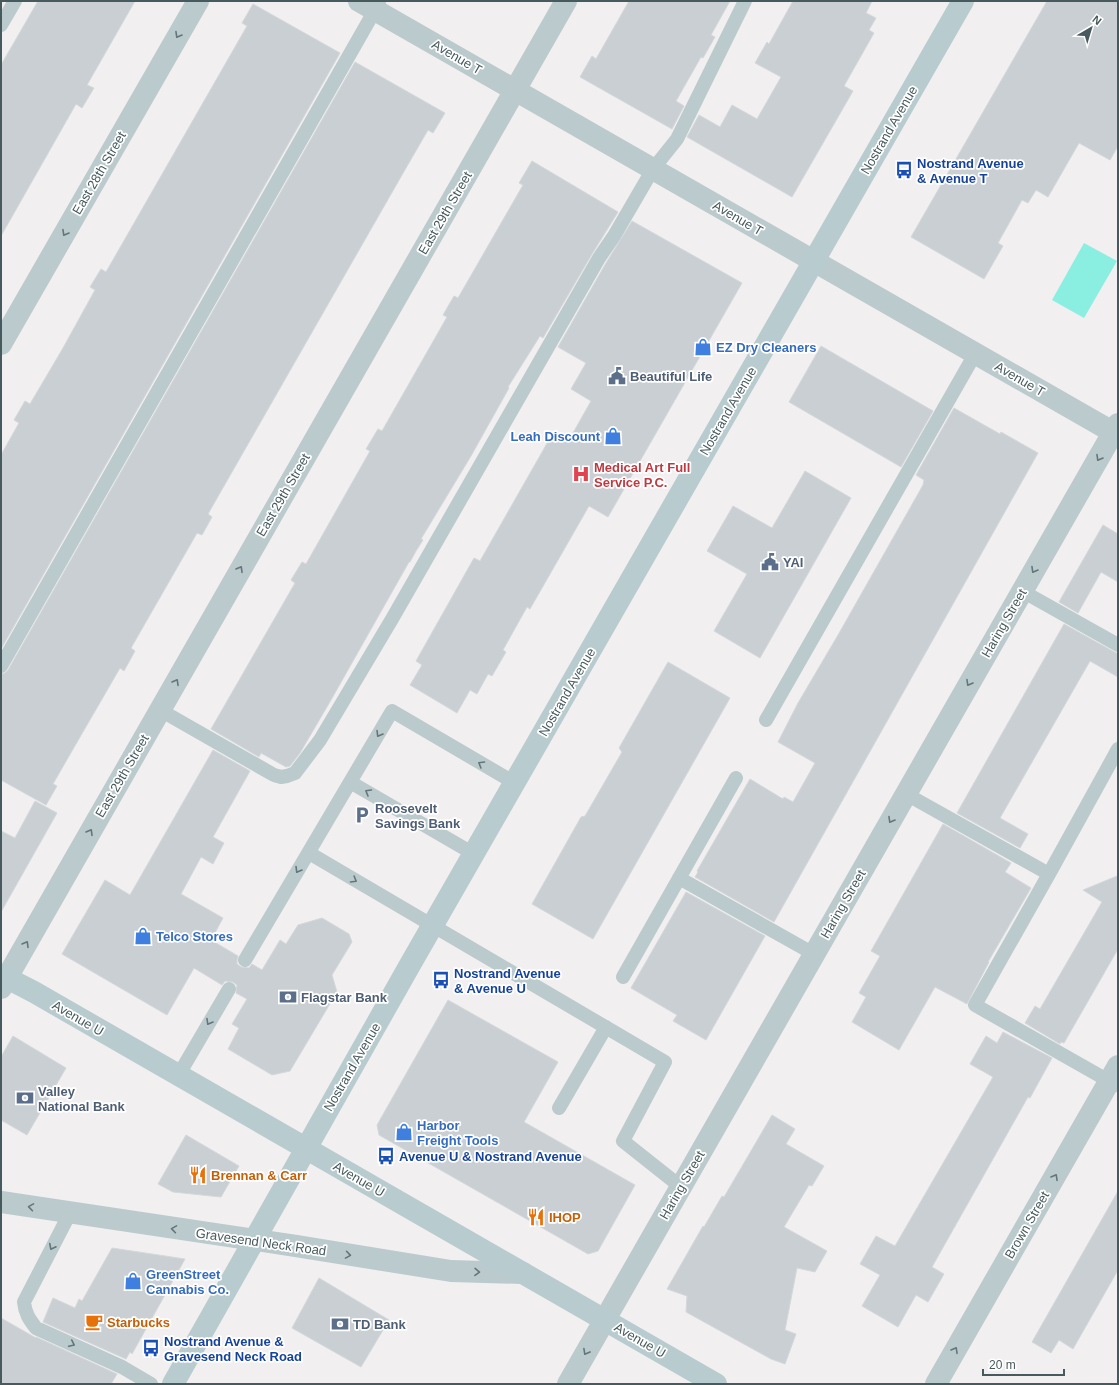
<svg xmlns="http://www.w3.org/2000/svg" width="1119" height="1385" viewBox="0 0 1119 1385" font-family="Arial,sans-serif">
	<rect width="100%" height="100%" fill="#f2eff0"/>
	<path fill="#8aeee0" d="M1084,243L1117,261L1084,318L1052,300Z"/>
	<path fill="#c9cfd2" stroke="#d3d8db" d="M38,1H135L87,85L94,88L82,108L76,104L1,236V65Z
		M629,1H730L711,35L715,37L703,58L701,57L676,101L684,106L672,129L580,77L592,56L596,59Z
		M793,1H872L866,13L876,18L869,30L874,33L844,86L853,91L792,197L687,137L699,115L720,127L732,105L757,119L781,77L755,63L767,42L769,44Z
		M1047,1H1118V146L1110,160L1079,143L1048,197L1036,190L1028,203L1022,200L998,243L1003,246L984,279L911,237Z
		M253,4L340,53L1,649V455L19,423L14,420L25,401L30,404L63,348L95,290L90,287L101,269L106,272L247,26L242,23Z
		M355,62L445,113L433,133L428,130L406,168L208,514L212,517L202,535L197,533L131,648L135,651L124,671L120,668L76,744L53,784L57,786L46,805L1,780V674L5,673L8,670Z
		M532,161L618,212L592,254L543,338L540,336L508,387L509,388L471,456L421,539L423,540L416,551L410,562H409L331,700L300,753L290,766L286,767L261,753L259,757L211,729L295,583L291,580L302,562L306,564L370,451L366,449L378,429L382,431L447,317L443,315L454,296L458,298L523,185L519,183Z
		M632,221L742,283L608,517L589,506L530,609L527,607L503,650L506,652L492,676L488,674L477,694L470,690L457,713L410,685L422,665L416,661L474,558L480,561L554,431L569,440L591,401L571,389L586,363L558,347L606,263Z
		M821,346L933,411L901,467L789,402Z
		M954,408L1000,434L1001,432L1038,453L774,922L695,877L698,872L697,871L750,779L783,799L784,797L793,802L815,763L778,742L798,703L838,635L923,485L924,480L916,475Z
		M805,471L851,498L760,658L714,631L747,574L707,551L733,506L772,528Z
		M1103,525L1118,534V582L1101,572L1078,613L1059,602Z
		M1064,624L1118,654V677L1090,661L1000,818L1028,834L1020,848L957,813Z
		M668,662L730,698L593,939L532,904L581,817L585,816L622,752L619,748Z
		M213,750L250,771L213,837L224,843L213,864L201,857L181,894L223,918L211,940L238,956L237,960V964L241,967L249,968L252,964L262,970L280,940L286,944L298,925L322,918L349,934L352,942L332,975L337,992L290,1071L272,1075L228,1049L239,1028L232,1024L247,999L236,993L237,985L233,982L225,981L222,985L194,968L167,1015L62,954L105,880L130,895Z
		M35,801L57,813L1,912V831L15,838Z
		M943,824L1011,863L1005,872L1031,888L988,962H989L967,1004L935,987L899,1050L852,1022L866,997L859,993L880,956L871,951Z
		M1118,874V949L1064,1043L1061,1042L1060,1044L1025,1023L1035,1006L1040,1009L1102,902L1083,890L1117,876Z
		M686,892L765,936L706,1040L673,1021L677,1015L631,988Z
		M448,1000L558,1062L524,1122L635,1185L598,1251L588,1254L379,1135L377,1125Z
		M1003,1032L1052,1058L1030,1098L1028,1097L932,1267L944,1274L928,1302L916,1295L898,1327L862,1306L880,1275L860,1264L876,1236L895,1246L993,1077L970,1064L986,1036L997,1043Z
		M13,1036L66,1068L27,1135L1,1120V1057Z
		M772,1115L795,1129L786,1144L824,1166L812,1186L809,1185L784,1227L827,1251L815,1272L797,1268L785,1330L796,1334L785,1364L771,1359L686,1312L687,1296L667,1289L703,1226L704,1227L722,1196L724,1197Z
		M186,1135L239,1166L221,1197L173,1192L158,1184Z
		M1118,1191V1270L1073,1349L1059,1340L1051,1353L1032,1342Z
		M112,1248L185,1259L132,1354L130,1352L126,1359L43,1322L53,1298L75,1308L79,1299L82,1301Z
		M319,1278L389,1320L361,1367L292,1328Z
		M1,1318L36,1338V1337L117,1374L111,1384H1Z"/>
	<g fill="none" stroke-linecap="round" stroke-linejoin="round">
		<path stroke="#bbcacd" stroke-width="14" d="M1,25L15,1
			M1022,591L1118,645
			M1,666L379,3
			M160,710L274,775L281,777L287,776L295,773L320,740L392,619L599,258L614,236L653,169L677,139L745,1
			M766,720L975,354
			M350,782L474,854
			M906,794L1049,874L1118,749
			M309,853L665,1062L623,1141L681,1187
			M1049,874L975,1005L1116,1085
			M679,878L814,954
			M245,960L392,711L515,783
			M623,977L736,778
			M178,1076L229,989
			M559,1108L606,1027
			M70,1213L24,1302C25,1313 29,1319 36,1328L122,1367L151,1384"/>
		<path stroke="#bbcacd" stroke-width="22" d="M359,1L1118,435
			M1,344L198,1
			M1,988L566,1
			M1,1202L296,1246L451,1271L523,1273
			M568,1384L1118,424
			M936,1384L1118,1066"/>
		<path stroke="#b8cbcf" stroke-width="22" d="M1,975L34,992L716,1384
			M173,1384L411,963L963,1"/>
	</g>
	<defs><path id="oneway-chevron" d="M-2-3.5L2.5 0L-2 3.5" fill="none" stroke-width="1.6" stroke-linecap="round" stroke-linejoin="round"/></defs>
	<g stroke="#647679">
		<use href="#oneway-chevron" transform="translate(178 35) rotate(120)"/>
		<use href="#oneway-chevron" transform="translate(65 233) rotate(120)"/>
		<use href="#oneway-chevron" transform="translate(1099 458) rotate(120)"/>
		<use href="#oneway-chevron" transform="translate(240 569) rotate(-60)"/>
		<use href="#oneway-chevron" transform="translate(1034 570) rotate(120)"/>
		<use href="#oneway-chevron" transform="translate(176 682) rotate(-60)"/>
		<use href="#oneway-chevron" transform="translate(969 683) rotate(120)"/>
		<use href="#oneway-chevron" transform="translate(379 734) rotate(121)"/>
		<use href="#oneway-chevron" transform="translate(481 764) rotate(-149)"/>
		<use href="#oneway-chevron" transform="translate(368 792) rotate(-150)"/>
		<use href="#oneway-chevron" transform="translate(891 820) rotate(120)"/>
		<use href="#oneway-chevron" transform="translate(90 832) rotate(-60)"/>
		<use href="#oneway-chevron" transform="translate(298 870) rotate(121)"/>
		<use href="#oneway-chevron" transform="translate(354 880) rotate(31)"/>
		<use href="#oneway-chevron" transform="translate(26 944) rotate(-60)"/>
		<use href="#oneway-chevron" transform="translate(209 1022) rotate(120)"/>
		<use href="#oneway-chevron" transform="translate(1055 1177) rotate(-60)"/>
		<use href="#oneway-chevron" transform="translate(31 1207) rotate(-171)"/>
		<use href="#oneway-chevron" transform="translate(174 1229) rotate(-171)"/>
		<use href="#oneway-chevron" transform="translate(52 1247) rotate(117)"/>
		<use href="#oneway-chevron" transform="translate(348 1255) rotate(9)"/>
		<use href="#oneway-chevron" transform="translate(477 1272) rotate(1)"/>
		<use href="#oneway-chevron" transform="translate(72 1344) rotate(25)"/>
		<use href="#oneway-chevron" transform="translate(955 1350) rotate(-60)"/>
		<use href="#oneway-chevron" transform="translate(586 1352) rotate(119)"/>
	</g>
	<defs>
		<g id="bus-bare" transform="scale(1.38)"><path d="M-5-6H5V4H4V6H2V4H-2V6H-4V4H-5ZM-3.5-4V0h7V-4ZM-3.5 1.2v1.5H-2V1.2ZM2 1.2v1.5H3.5V1.2Z" fill="#1a4fb4" stroke="#fff" stroke-width="2.5" paint-order="stroke"/></g>
		<g id="shop-bare" transform="scale(1.38)"><path d="M-5-2.5h2.3a2.7 3.5 0 0 1 5.4 0H5L5.5 6h-11ZM-1.5-2.5h3a1.5 2.3 0 0 0-3 0Z" fill="#3f7fe0" stroke="#fff" stroke-width="2.5" paint-order="stroke"/></g>
		<g id="civic-bare" transform="scale(1.38)"><path d="M-.6-6.5H3V-4.5H.6V-3L4-1V1h2V6H-6V1h2V-1L-.6-3ZM-1.2 2.5V6h2.4V2.5Z" fill="#5c6f8a" stroke="#fff" stroke-width="2.5" paint-order="stroke"/></g>
		<g id="hospital-bare" transform="scale(1.38)"><path d="M-5-5h3v3.5h4V-5h3V5h-3V1.5h-4V5h-3Z" fill="#e0444e" stroke="#fff" stroke-width="2.5" paint-order="stroke"/></g>
		<g id="parking-bare" transform="scale(1.38)"><path d="M-3.5-5.5H1a3.5 3.5 0 0 1 0 7H-1V5.5H-3.5ZM-1-3.4V-.6H.8a1.4 1.4 0 0 0 0-2.8Z" fill="#5c6f8a" stroke="#fff" stroke-width="2.5" paint-order="stroke"/></g>
		<g id="bank-bare" transform="scale(1.38)"><path d="M-6-4H6V4H-6ZM0-2.3a2.3 2.3 0 1 0 0 4.6a2.3 2.3 0 1 0 0-4.6Z" fill="#5c6f8a" stroke="#fff" stroke-width="2.5" paint-order="stroke"/></g>
		<g id="restaurant-bare" transform="scale(1.38)"><path d="M-5-6h1v4h1v-4h1v4h1v-4h1v5L-1.5 .5V6h-2V.5L-5-1ZM5-6V6H3V1.5H1.5Q1.5-4 5-6Z" fill="#e8710a" stroke="#fff" stroke-width="2.5" paint-order="stroke"/></g>
		<g id="cafe-bare" transform="scale(1.38)"><path d="M-5.5-4.5H6V0H3Q3 3.5 0 3.5H-2.5Q-5.5 3.5-5.5 0ZM3-3.2v2h1.7v-2ZM-6 4.5H4V6H-6Z" fill="#e8710a" stroke="#fff" stroke-width="2.5" paint-order="stroke"/></g>
	</defs>
	<g fill-rule="evenodd">
		<use href="#bus-bare" x="904" y="170"/>
		<use href="#shop-bare" x="703" y="347"/>
		<use href="#civic-bare" x="617" y="376"/>
		<use href="#shop-bare" x="613" y="436"/>
		<use href="#hospital-bare" x="581" y="474"/>
		<use href="#civic-bare" x="770" y="562"/>
		<use href="#parking-bare" x="362" y="815"/>
		<use href="#shop-bare" x="143" y="936"/>
		<use href="#bus-bare" x="441" y="980"/>
		<use href="#bank-bare" x="288" y="997"/>
		<use href="#bank-bare" x="25" y="1098"/>
		<use href="#shop-bare" x="404" y="1132"/>
		<use href="#bus-bare" x="386" y="1156"/>
		<use href="#restaurant-bare" x="198" y="1175"/>
		<use href="#restaurant-bare" x="536" y="1217"/>
		<use href="#shop-bare" x="133" y="1281"/>
		<use href="#cafe-bare" x="94" y="1322"/>
		<use href="#bank-bare" x="340" y="1324"/>
		<use href="#bus-bare" x="151" y="1348"/>
	</g>
	<g text-anchor="middle" dominant-baseline="central" stroke-width="3.5" stroke-linejoin="round" paint-order="stroke">
		<g font-size="13" fill="#475a5d" stroke="#fff">
			<text transform="translate(457 57) rotate(30)">Avenue T</text>
			<text transform="translate(889 130) rotate(-60)">Nostrand Avenue</text>
			<text transform="translate(99 173) rotate(-60)">East 28th Street</text>
			<text transform="translate(445 213) rotate(-60)">East 29th Street</text>
			<text transform="translate(738 218) rotate(30)">Avenue T</text>
			<text transform="translate(1020 379) rotate(30)">Avenue T</text>
			<text transform="translate(728 411) rotate(-60)">Nostrand Avenue</text>
			<text transform="translate(283 495) rotate(-60)">East 29th Street</text>
			<text transform="translate(1004 623) rotate(-60)">Haring Street</text>
			<text transform="translate(567 692) rotate(-60)">Nostrand Avenue</text>
			<text transform="translate(122 776) rotate(-60)">East 29th Street</text>
			<text transform="translate(843 904) rotate(-60)">Haring Street</text>
			<text transform="translate(78 1018) rotate(30)">Avenue U</text>
			<text transform="translate(352 1067) rotate(-60)">Nostrand Avenue</text>
			<text transform="translate(359 1179) rotate(30)">Avenue U</text>
			<text transform="translate(682 1185) rotate(-60)">Haring Street</text>
			<text transform="translate(1027 1225) rotate(-60)">Brown Street</text>
			<text transform="translate(261 1242) rotate(8)">Gravesend Neck Road</text>
			<text transform="translate(640 1340) rotate(30)">Avenue U</text>
		</g>
		<g font-size="13" font-weight="bold" fill="#164399" stroke="#fff" text-anchor="start">
			<text x="917" y="163">Nostrand Avenue<tspan x="917" dy="15">&amp; Avenue T</tspan></text>
			<text x="454" y="973">Nostrand Avenue<tspan x="454" dy="15">&amp; Avenue U</tspan></text>
			<text x="399" y="1156">Avenue U &amp; Nostrand Avenue</text>
			<text x="164" y="1341">Nostrand Avenue &amp;<tspan x="164" dy="15">Gravesend Neck Road</tspan></text>
		</g>
		<g font-size="13" font-weight="bold" fill="#366cbe" stroke="#fff" text-anchor="start">
			<text x="716" y="347">EZ Dry Cleaners</text>
			<text x="600" y="436" text-anchor="end">Leah Discount</text>
			<text x="156" y="936">Telco Stores</text>
			<text x="417" y="1125">Harbor<tspan x="417" dy="15">Freight Tools</tspan></text>
			<text x="146" y="1274">GreenStreet<tspan x="146" dy="15">Cannabis Co.</tspan></text>
		</g>
		<g font-size="13" font-weight="bold" fill="#4e5e75" stroke="#fff" text-anchor="start">
			<text x="630" y="376">Beautiful Life</text>
			<text x="783" y="562">YAI</text>
			<text x="375" y="808">Roosevelt<tspan x="375" dy="15">Savings Bank</tspan></text>
			<text x="301" y="997">Flagstar Bank</text>
			<text x="38" y="1091">Valley<tspan x="38" dy="15">National Bank</tspan></text>
			<text x="353" y="1324">TD Bank</text>
		</g>
		<g font-size="13" font-weight="bold" fill="#be3a42" stroke="#fff" text-anchor="start">
			<text x="594" y="467">Medical Art Full<tspan x="594" dy="15">Service P.C.</tspan></text>
		</g>
		<g font-size="13" font-weight="bold" fill="#c56008" stroke="#fff" text-anchor="start">
			<text x="211" y="1175">Brennan &amp; Carr</text>
			<text x="549" y="1217">IHOP</text>
			<text x="107" y="1322">Starbucks</text>
		</g>
	</g>
	<rect width="1119" height="1385" fill="none" stroke="#475a5d" stroke-width="4"/>
	<g transform="translate(1091 28) rotate(38)" stroke="#ffffff" stroke-width="3" paint-order="stroke">
	<path d="M0-3L7 15L0 10L-7 15Z" fill="#475a5d"/>
	<text y="-6" font-size="11" font-weight="bold" text-anchor="middle" fill="#475a5d">N</text>
	</g>
	<path d="M983 1369v6h81v-6" fill="none" stroke="#475a5d" stroke-width="2"/>
	<text x="989" y="1369" font-size="12" fill="#475a5d" stroke="#ffffff" stroke-width="3" paint-order="stroke">20 m</text>
</svg>
